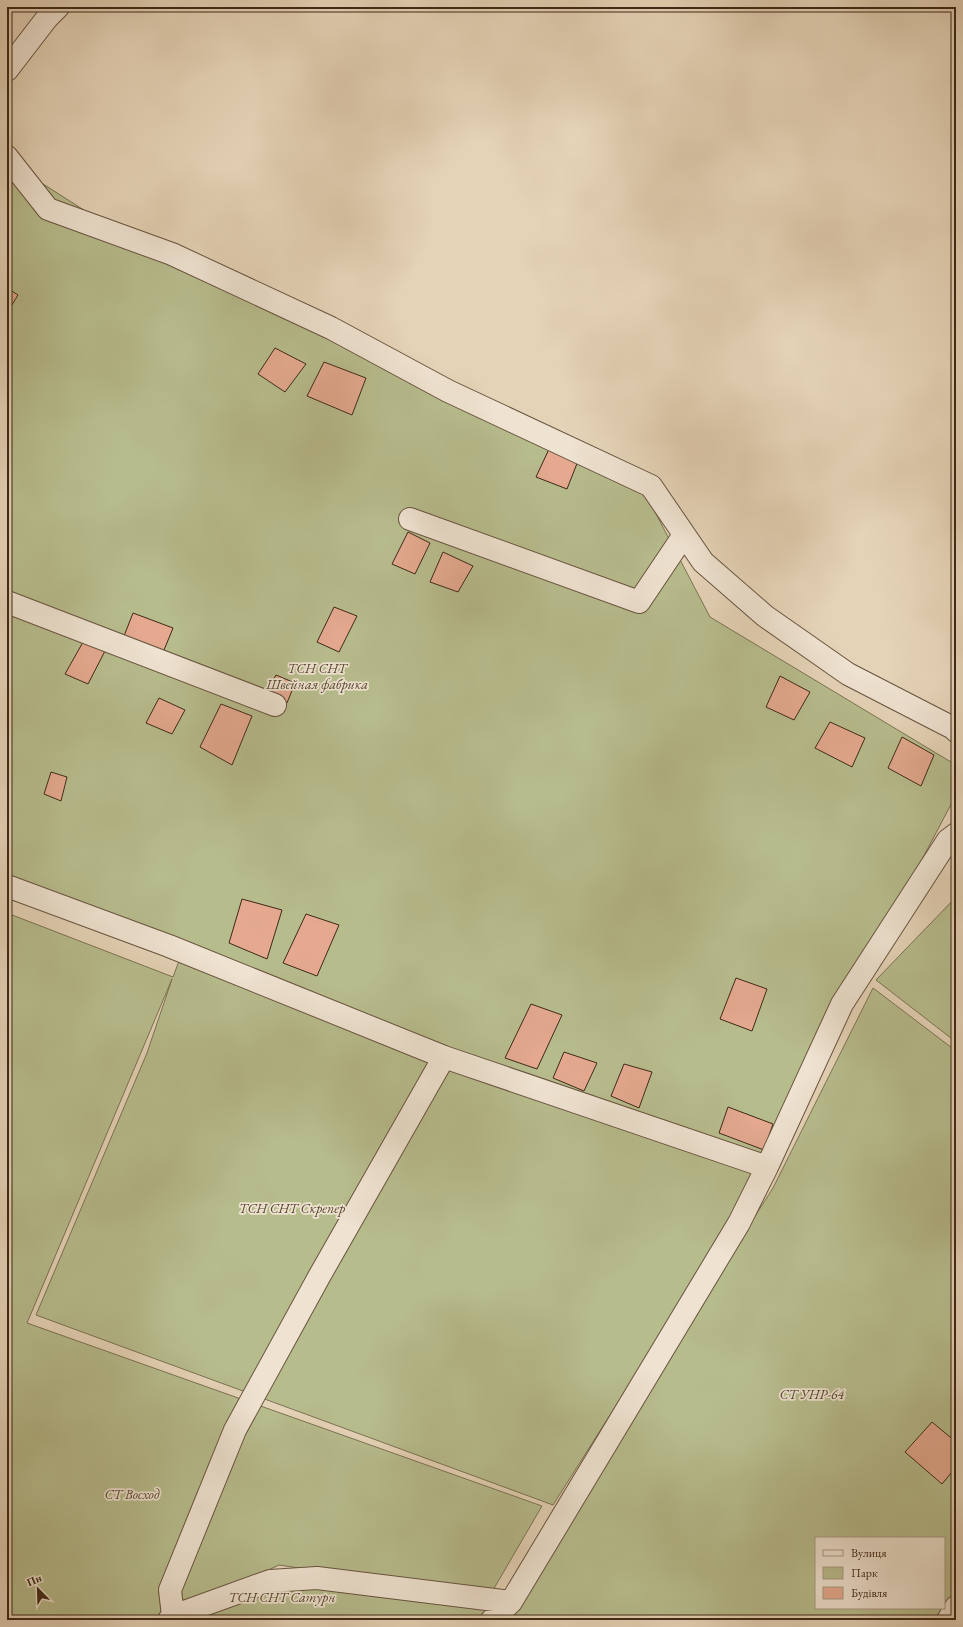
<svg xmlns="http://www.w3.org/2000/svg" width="963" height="1627" viewBox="0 0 963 1627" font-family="'EB Garamond',serif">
	<rect width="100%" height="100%" fill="#e5d3b7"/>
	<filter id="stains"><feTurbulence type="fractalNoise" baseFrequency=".005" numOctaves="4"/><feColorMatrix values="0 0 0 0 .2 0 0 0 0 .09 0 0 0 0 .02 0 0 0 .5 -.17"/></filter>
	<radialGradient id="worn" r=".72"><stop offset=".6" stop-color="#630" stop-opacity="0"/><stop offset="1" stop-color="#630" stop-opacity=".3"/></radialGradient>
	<path fill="#b7bc8d" stroke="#7b7252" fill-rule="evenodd" d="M7,161L156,256L643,489L710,617L956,765V795L764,1158L7,895Z
		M956,897V1042L876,980Z
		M7,913L173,977L179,961L758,1175L693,1284L553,1505L36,1315L147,1053L172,979L27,1323L542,1506L489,1597L279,1565L164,1620H7Z
		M873,988L956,1051V1620H507L698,1305L773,1188ZM816,1538H944V1608H816Z
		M279,1572L496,1606L485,1620H179Z"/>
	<path fill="#e4a98f" stroke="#3f2817" d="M7,288L18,295L7,313Z
		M275,348L306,364L285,392L258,374Z
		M324,362L366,378L352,415L307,396Z
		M549,449L578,461L567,489L536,477Z
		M408,532L430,543L415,574L392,564Z
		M443,552L473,566L458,592L430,582Z
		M334,607L357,616L339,652L317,642Z
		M133,613L173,628L162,655L124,636Z
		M83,642L105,651L88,684L65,674Z
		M276,675L295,683L287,703L266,693Z
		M780,676L810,692L794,720L766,707Z
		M159,698L185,710L172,734L146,723Z
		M221,704L252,716L232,765L200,747Z
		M830,722L865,738L852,767L815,748Z
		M902,737L934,755L921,786L888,768Z
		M51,772L67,777L61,801L44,794Z
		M242,899L282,910L267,959L229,943Z
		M306,914L339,925L317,976L283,963Z
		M736,978L767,989L752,1031L720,1019Z
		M531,1004L562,1015L537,1069L505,1058Z
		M564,1052L597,1063L584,1091L553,1078Z
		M624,1064L652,1072L639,1108L611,1096Z
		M728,1107L773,1124L764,1150L719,1133Z
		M932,1422L956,1442V1467L942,1484L905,1452Z"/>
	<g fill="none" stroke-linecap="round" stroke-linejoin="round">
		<g stroke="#68533f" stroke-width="24">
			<path id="minor" d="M7,70L47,18L58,7
				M7,157L48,209L172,254L331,328L448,391L651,486L703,562L765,616L848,674L953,728L956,731
				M410,519L639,602L684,535
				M7,602L275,705
				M7,886L169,946L444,1057L767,1167
				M173,1616L170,1590L235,1430L320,1275L444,1057
				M169,1620L173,1616L270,1581L317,1578L511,1602
				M492,1620L511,1602L739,1223L767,1167L842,1004L948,840L956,834
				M948,1620L956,1607"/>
		</g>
		<use href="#minor" stroke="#eee2d0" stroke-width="22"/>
	</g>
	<g text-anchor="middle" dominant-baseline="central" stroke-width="3.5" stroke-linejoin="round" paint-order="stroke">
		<g font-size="14" font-style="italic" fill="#57462f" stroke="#eee2d0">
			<text x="317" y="668">ТСН СНТ<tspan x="317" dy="16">Швейная фабрика</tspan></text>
			<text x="292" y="1208">ТСН СНТ Скрепер</text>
			<text x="812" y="1394">СТ УНР-64</text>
			<text x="132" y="1494">СТ Восход</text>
			<text x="282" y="1597">ТСН СНТ Сатурн</text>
		</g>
	</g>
	<rect width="963" height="1627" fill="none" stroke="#e5d3b7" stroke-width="24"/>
	<rect x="8" y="8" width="947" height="1611" fill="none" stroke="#3f2817" stroke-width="2"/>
	<rect x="12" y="12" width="939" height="1603" fill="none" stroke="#3f2817"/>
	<rect x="815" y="1537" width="130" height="72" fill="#eee2d0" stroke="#a89886"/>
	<rect x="823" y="1550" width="20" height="6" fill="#eee2d0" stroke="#a89886"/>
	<text x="851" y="1557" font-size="12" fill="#3f2817">Вулиця</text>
	<rect x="823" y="1567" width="20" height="12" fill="#b7bc8d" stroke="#a89886"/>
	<text x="851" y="1577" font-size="12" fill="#3f2817">Парк</text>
	<rect x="823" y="1587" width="20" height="12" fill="#e4a98f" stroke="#a89886"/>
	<text x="851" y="1597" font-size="12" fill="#3f2817">Будівля</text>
	<g transform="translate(38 1589) rotate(337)" stroke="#eee2d0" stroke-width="3" paint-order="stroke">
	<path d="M0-3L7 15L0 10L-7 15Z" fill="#3f2817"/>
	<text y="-6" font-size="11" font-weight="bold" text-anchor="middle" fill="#3f2817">Пн</text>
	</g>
	<rect width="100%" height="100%" filter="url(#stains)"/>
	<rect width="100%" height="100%" fill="url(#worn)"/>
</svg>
